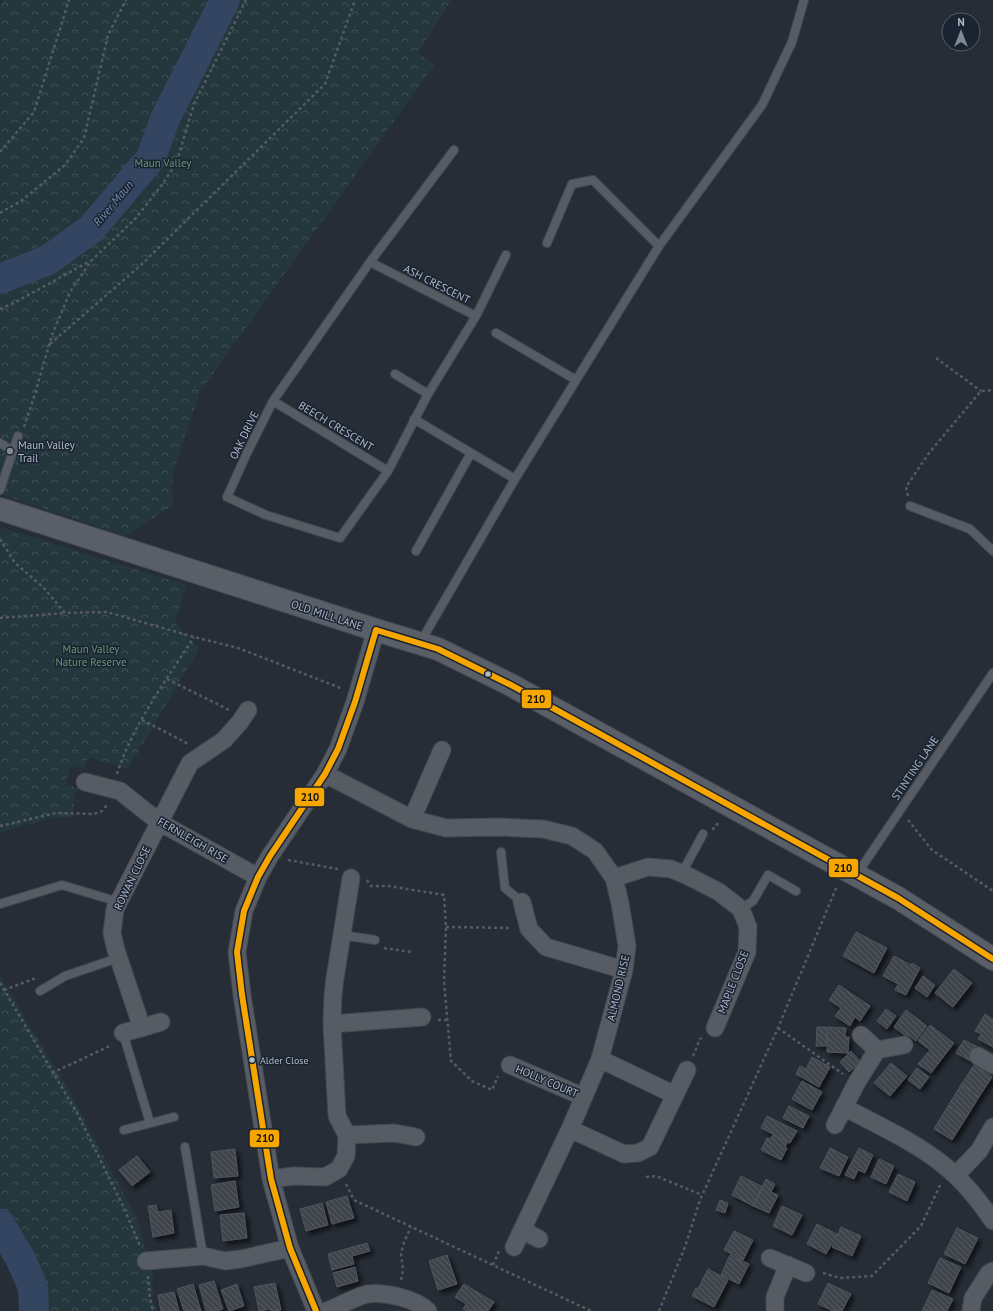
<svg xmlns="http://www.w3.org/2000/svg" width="993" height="1311" viewBox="0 0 993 1311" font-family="'PT Sans',sans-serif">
	<defs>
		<pattern id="forest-crowns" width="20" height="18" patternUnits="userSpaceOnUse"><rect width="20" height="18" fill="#24373c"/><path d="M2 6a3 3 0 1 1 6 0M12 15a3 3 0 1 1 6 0" fill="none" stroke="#415257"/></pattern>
		<pattern id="building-back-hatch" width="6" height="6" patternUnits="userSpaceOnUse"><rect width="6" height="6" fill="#3f444c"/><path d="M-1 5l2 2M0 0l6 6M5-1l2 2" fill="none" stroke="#585d64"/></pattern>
		<filter id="shadow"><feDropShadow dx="3.5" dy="3.5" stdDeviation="2" flood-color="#0009"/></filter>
	</defs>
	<rect width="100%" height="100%" fill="#272d36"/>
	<path fill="url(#forest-crowns)" d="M3,0H451L418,53L434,65L200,392L173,472L172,506L126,536L0,494V7Z
		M0,527L186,585L175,623L199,649L128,769L88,757L84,769L71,766L65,784L78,788L74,799L73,817H54L0,832Z
		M0,976L71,1094L137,1219L153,1277L152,1297L157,1311H23L14,1278L0,1253Z"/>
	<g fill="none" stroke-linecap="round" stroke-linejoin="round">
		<path stroke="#334560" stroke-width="30" d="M0,279L48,260L91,229L151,158L165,119L225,0
			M0,1224L21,1260L33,1287L34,1311"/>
	</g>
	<path fill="url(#building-back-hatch)" stroke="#4f555e" filter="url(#shadow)" d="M856,932L887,948L874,973L843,956Z
		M894,956L911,965L912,963L920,968L906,995L895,990L898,984L883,976Z
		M954,969L972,983L953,1007L935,993Z
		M923,976L935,985L927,997L915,988Z
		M839,985L870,1006L860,1021L855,1017L850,1026L835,1016L841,1008L829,1000Z
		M886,1009L896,1016L887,1029L877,1021Z
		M906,1010L927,1026L916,1041L908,1035L907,1037L894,1027Z
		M985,1014L993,1019V1047L978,1039L981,1034L975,1031Z
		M930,1025L954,1043L931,1073L918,1064L930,1050L918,1041Z
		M817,1027H827L826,1046H816Z
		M828,1027L846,1028L845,1037H849L848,1053L827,1052Z
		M964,1040L978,1047L970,1061L956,1053Z
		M851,1051L861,1062L849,1072L840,1062Z
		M812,1057L830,1067L819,1087L796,1074L800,1066L806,1069Z
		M891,1063L907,1076L890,1096L874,1083Z
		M974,1065L992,1077L979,1097L961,1085Z
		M917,1068L929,1077L920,1089L908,1080Z
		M802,1081L822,1092L812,1110L792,1099Z
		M961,1085L979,1097L966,1118L948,1106Z
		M789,1106L809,1116L803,1128L783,1118Z
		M948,1106L966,1118L952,1140L934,1129Z
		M767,1116L797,1131L790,1143L761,1128Z
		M773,1135L788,1142L785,1147L787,1148L781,1160L761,1150L767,1138L770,1139Z
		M830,1148L848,1157L839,1176L820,1168Z
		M859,1148L873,1155L865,1173L858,1170L854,1179L845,1175Z
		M235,1149L238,1176L214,1178L211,1152Z
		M137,1156L150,1172L132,1186L119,1170Z
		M879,1159L894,1166L886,1184L871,1177Z
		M898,1174L915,1182L907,1201L889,1192Z
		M741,1176L763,1187L753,1206L732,1195Z
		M766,1179L775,1184L771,1192L778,1195L769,1213L753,1206Z
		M235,1181L239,1207L215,1211L211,1185Z
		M347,1196L354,1218L332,1224L326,1202Z
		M720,1200L728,1203L725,1213L716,1210Z
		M322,1203L328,1225L306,1231L300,1209Z
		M156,1205L158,1212L171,1210L174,1233L153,1237L148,1206Z
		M782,1206L802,1215L792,1235L773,1226Z
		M244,1213L247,1238L223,1241L220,1215Z
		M817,1224L837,1234L826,1254L807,1244Z
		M841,1227L861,1236L852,1256L832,1247Z
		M957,1228L978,1238L965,1264L944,1254Z
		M734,1231L753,1240L743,1260L724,1250Z
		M367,1243L370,1251L352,1256L354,1264L332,1270L328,1254Z
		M447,1255L457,1284L438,1290L429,1261Z
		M730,1255L749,1264L739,1284L721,1275Z
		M940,1258L961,1267L949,1293L928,1283Z
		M355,1267L358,1281L337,1287L333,1273Z
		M708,1269L728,1280L714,1307L692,1296L696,1288L698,1289Z
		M214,1281L223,1309L217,1311H206L199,1285Z
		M275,1283L281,1310L271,1311L270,1309L259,1311L254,1287Z
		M828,1283L851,1294L842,1311H833L818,1304Z
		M193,1284L201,1311H184L177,1289Z
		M237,1284L244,1306L229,1311L221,1290Z
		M464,1284L494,1302L488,1311H467L463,1309L466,1304L455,1297Z
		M932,1290L953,1299L947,1311H922Z
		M174,1292L179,1311H161L158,1295Z"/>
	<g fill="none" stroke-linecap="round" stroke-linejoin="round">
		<g stroke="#43484f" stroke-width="10">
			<path id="lane" d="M454,150L370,262L273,401L247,453L227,497L266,515L340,538L388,471L428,394L476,316
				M547,243L572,184L593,180L659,246
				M370,262L476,316L506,255
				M496,333L576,380
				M395,374L428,394
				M273,401L388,471
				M414,419L515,479
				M0,443L13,451L0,490
				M13,451L18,436
				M910,506L970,529L993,551
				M416,551L471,453
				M420,643L515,479L659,246L762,105L792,42L804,0
				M501,852L505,888L522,902
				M682,873L703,834
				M857,874L993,673
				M0,904L62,885L119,902
				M741,909L753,901L768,875L796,891
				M342,935L375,940
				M40,991L65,976L118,958
				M123,1033L150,1123
				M124,1130L174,1117
				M185,1147L203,1256"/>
		</g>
		<g stroke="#43484f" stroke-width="19">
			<path id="street" d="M325,774L412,819L446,828L499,827L543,829L572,836L595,851L614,878L620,903L627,946L624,970L600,1059L570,1129L514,1247
				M85,782L120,791L159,822L258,877
				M412,819L442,750
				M614,878L648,867L671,869L688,876L719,892L741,909L748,927L747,952L715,1028
				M522,902L529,929L546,947L624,970
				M332,1024L422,1017
				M142,1028L116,950L112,933L115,909L190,763L224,740L240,722L248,710
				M123,1033L161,1022
				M861,1035L877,1050
				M978,1056L993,1065
				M600,1059L675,1095
				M510,1065L584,1097
				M844,1107C881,1127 925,1146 956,1176C970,1189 982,1205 993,1221
				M835,1125L857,1082L877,1050L904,1045
				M570,1129L624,1154L638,1153L650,1147L687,1070
				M347,1135L394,1133L416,1137
				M956,1175L979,1151L993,1127
				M271,1179L294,1176L325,1177L339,1169L346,1156L347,1135L337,1116L332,1024L333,995L335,978L351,878
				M522,1230L539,1239
				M770,1258L806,1273
				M146,1261L203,1256L225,1261L241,1259L290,1248
				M316,1311L290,1248L271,1179L242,995L237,952L244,911L258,877L270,856L325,774L338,749L355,702L376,630
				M327,1311C337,1307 358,1296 367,1294C385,1292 415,1298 428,1311
				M775,1311V1297L788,1265
				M971,1311L973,1298L989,1273L993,1271"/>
		</g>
		<g stroke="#444a53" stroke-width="24">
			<path id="primary" d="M0,509L376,630L438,649L509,684L898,898L993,959"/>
		</g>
		<path stroke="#555b61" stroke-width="2.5" stroke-dasharray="3 3" stroke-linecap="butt" d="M0,152L34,112L69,0
			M0,213L21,201L65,165L84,138L108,35L126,0
			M0,309L14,303L90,261
			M50,344L140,266L325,84L355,0
			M936,358L981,391
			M24,427L34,397L52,335L70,292L91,261L136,218L161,186L176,164L194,104L246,0
			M908,496L906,487L929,453L981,391L993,390
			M0,539L15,563L43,587L65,613L107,612L194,637L238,648L343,689
			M0,618L65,613
			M167,679L229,710
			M142,720L185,742L189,746
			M117,774C132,726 167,679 194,637
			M908,820L932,850L993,891
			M0,826L56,813L94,814L102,811L107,805
			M712,829L715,828L719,821
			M288,860L338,869
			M367,880L371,886H389L444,895L446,927L444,981L451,1061L472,1081L492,1090L498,1076
			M446,927L512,928
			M384,948L411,952
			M0,983L77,1113L124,1208L140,1246
			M4,990L36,978
			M438,1020H447
			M778,1028L843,1074
			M693,1056L700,1039L702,1038
			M52,1073L112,1045
			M646,1177L656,1176L702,1195
			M346,1184L354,1200L591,1311
			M493,1265L499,1251
			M823,1273L840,1278L872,1276L921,1226L941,1183
			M148,1276L150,1299L153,1311
			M401,1280L403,1270L401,1254L404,1242L411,1227
			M659,1311L685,1247L700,1200L778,1028L837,886"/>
		<use href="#lane" stroke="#575c64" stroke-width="8"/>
		<use href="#street" stroke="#575c64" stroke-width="17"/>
		<use href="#primary" stroke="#5a5e66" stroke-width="22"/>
		<g stroke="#1a2331" stroke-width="9">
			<path id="bus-1" d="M376,630L438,649L509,684L898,898L993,959
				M316,1311L290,1248L271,1179L242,995L237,952L244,911L258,877L270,856L325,774L338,749L355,702L376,630"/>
		</g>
		<use href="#bus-1" stroke="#f7a600" stroke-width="6"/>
	</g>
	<circle fill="#808895" stroke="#1a2331" stroke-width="1.5" cx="10" cy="451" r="4"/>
	<g fill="#b0b9c8" stroke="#1a2331" stroke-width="1.5">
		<circle cx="488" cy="674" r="3.5"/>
		<circle cx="252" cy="1060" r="3.5"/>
	</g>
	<g text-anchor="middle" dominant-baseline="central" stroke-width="3" stroke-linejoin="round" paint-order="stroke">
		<g font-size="10" fill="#b0b9c8" stroke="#1a2331" text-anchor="start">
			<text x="260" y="1060">Alder Close</text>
		</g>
		<g font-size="11" fill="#669a73" stroke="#1a2331">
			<text x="163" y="163">Maun Valley</text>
			<text x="91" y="649">Maun Valley<tspan x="91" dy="13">Nature Reserve</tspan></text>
		</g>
		<g font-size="11" fill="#b0b9c8" stroke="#1a2331">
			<text transform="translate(437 284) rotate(27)">ASH CRESCENT</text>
			<text transform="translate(336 426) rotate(31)">BEECH CRESCENT</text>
			<text transform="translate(244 435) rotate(-64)">OAK DRIVE</text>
			<text transform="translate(327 615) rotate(18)">OLD MILL LANE</text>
			<text transform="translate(915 768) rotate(-56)">STINTING LANE</text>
			<text transform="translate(193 840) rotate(30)">FERNLEIGH RISE</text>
			<text transform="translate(132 878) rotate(-64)">ROWAN CLOSE</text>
			<text transform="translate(733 982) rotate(-69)">MAPLE CLOSE</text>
			<text transform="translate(618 988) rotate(-77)">ALMOND RISE</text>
			<text transform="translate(547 1081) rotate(23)">HOLLY COURT</text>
		</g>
		<g font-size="11" fill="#b0b9c8" stroke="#1a2331" text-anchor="start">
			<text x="18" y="445">Maun Valley<tspan x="18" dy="13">Trail</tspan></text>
		</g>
		<g font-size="12" font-style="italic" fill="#768eb2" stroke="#1a2331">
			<text transform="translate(113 203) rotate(-50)">River Maun</text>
		</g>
	</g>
	<g stroke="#1a2331" stroke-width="1.5">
		<rect x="521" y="689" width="31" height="20" rx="4" fill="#f7a600"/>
		<rect x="294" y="787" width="31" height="20" rx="4" fill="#f7a600"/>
		<rect x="828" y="858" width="31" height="20" rx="4" fill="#f7a600"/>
		<rect x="249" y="1129" width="31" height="19" rx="4" fill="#f7a600"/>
	</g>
	<g font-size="11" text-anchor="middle" font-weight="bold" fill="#111">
		<text x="536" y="703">210</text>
		<text x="310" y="801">210</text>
		<text x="843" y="872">210</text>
		<text x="265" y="1142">210</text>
	</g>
	<g transform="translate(961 32)"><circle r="19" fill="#1a2331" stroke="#565f6d"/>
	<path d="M0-3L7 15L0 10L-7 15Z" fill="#808895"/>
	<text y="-6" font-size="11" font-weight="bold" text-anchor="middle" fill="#b0b9c8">N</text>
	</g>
</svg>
